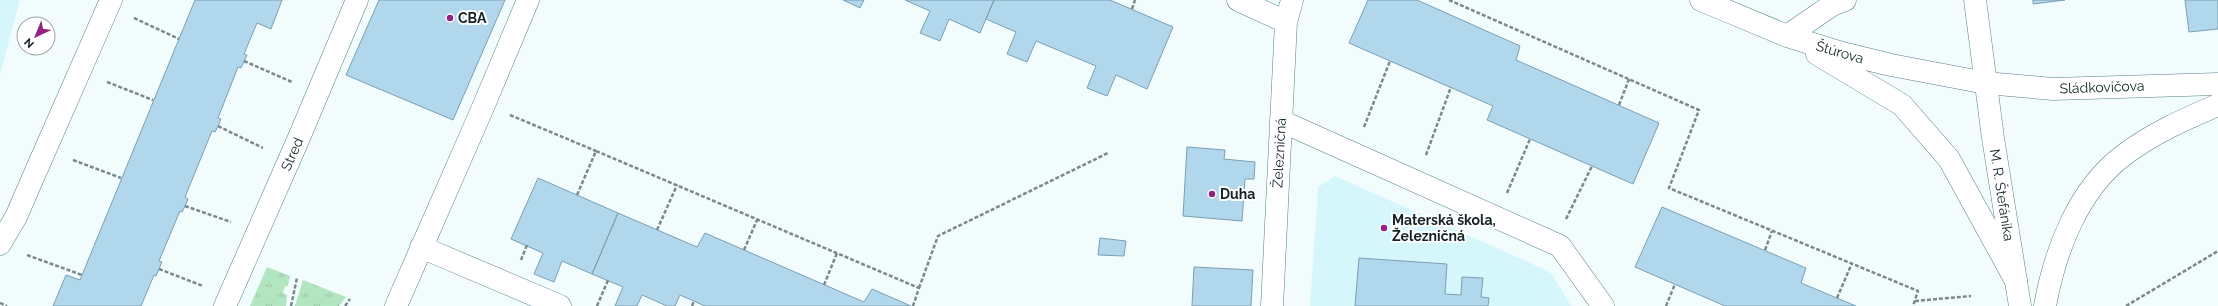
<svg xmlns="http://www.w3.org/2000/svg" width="2218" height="306" viewBox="0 0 2218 306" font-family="Raleway,sans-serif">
	<defs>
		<pattern id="grass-tufts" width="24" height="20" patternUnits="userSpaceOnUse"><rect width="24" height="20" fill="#b2e6c0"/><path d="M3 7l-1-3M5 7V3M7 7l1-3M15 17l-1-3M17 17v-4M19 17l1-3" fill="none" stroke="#98c5a5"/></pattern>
	</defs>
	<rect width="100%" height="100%" fill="#f2fcfd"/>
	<path fill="#d5f7fb" d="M0,0H20L0,75Z
		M1335,176L1546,270L1552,274L1571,306H1310L1318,187Z"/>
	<path fill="url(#grass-tufts)" d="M267,267L290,276L288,286H285L283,293L287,295L286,306H250Z
		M303,280L346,297L339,306H295Z"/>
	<path fill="#b1d7ec" stroke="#7a9fb3" d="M195,0H282L271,29L257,23L244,54L247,55L241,68L238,67L218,118L221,119L218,126L215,132L212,131L185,197L188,199L185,206L182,212L180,211L159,261L162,262L156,276L154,275L141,306H53L66,275L80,280Z
		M379,0H505L453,120L346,75Z
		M843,0H864L860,8Z
		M905,0H994L980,33L949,19L940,41L920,33L930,11Z
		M994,0H1110L1173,27L1147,89L1116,75L1107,96L1087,88L1096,66L1036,41L1027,62L1007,54L1016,32L986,19Z
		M1368,0H1417L1520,46L1516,60L1659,123L1633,184L1487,120L1493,106L1349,43Z
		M2033,0H2065L2033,4Z
		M2185,0H2218V29L2189,32Z
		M1187,147L1225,150L1224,159L1255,162L1254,179H1245L1242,221L1183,216Z
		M538,178L618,213L592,274L562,261L554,282L534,274L543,253L511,239Z
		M1662,207L1806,268L1801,283L1856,306H1725L1635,267Z
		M618,213L697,247L705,233L864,302L872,289L911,306H705L680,295L675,306H667L642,295L637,306H615L623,287L592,274Z
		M1100,238L1126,241L1124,256L1098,255Z
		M1359,258L1447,264L1445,294L1461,295L1462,277L1483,278L1481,297L1489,298L1488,306H1355Z
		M1194,267L1253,270L1251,306H1192Z"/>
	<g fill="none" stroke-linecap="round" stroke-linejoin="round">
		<g stroke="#558288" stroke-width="23">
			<path id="street" d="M1238,0L1286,22
				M1281,121L1560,246L1603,306
				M0,244L16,217L32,180L111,0
				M421,247L560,306
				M225,306L298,140L357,0
				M396,306L484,105L528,0
				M1272,306L1286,22L1292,0"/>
		</g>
		<g stroke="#558288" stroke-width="23">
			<path id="secondary" d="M1975,0L1993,138L2020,306"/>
		</g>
		<g stroke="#558288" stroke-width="23">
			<path id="primary" d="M1701,0L1787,36L1842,53L1891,65L1986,83L2053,89L2218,84
				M1787,36L1832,5L1845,0
				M1817,54L1902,105L1949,159L2016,281
				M2045,306C2055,251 2078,189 2124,155C2153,133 2185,119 2218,105"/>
		</g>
		<path stroke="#7a898a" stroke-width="2.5" stroke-dasharray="4 2" stroke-linecap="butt" d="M1449,0L1699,110L1669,188L1918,291L1913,306
			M1132,9L1135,0
			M134,18L179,39
			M244,61L292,82
			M107,82L153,100
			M1619,105L1629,79
			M510,115L596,151
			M218,126L263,148
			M1364,127L1390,61
			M1426,155L1451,87
			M73,160L121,178
			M1507,193L1530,139
			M577,195L596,151L919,288L913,306
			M185,206L231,222
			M1566,219L1592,166
			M657,230L677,185
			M744,250L757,220
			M1765,250L1772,231
			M27,255L82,275
			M521,260L527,245
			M159,269L203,286
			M824,285L837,253
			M919,288L938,236L1108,153
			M1837,298L1852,263
			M1915,301L1971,296
			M0,303L7,306
			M291,306L297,278
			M345,306L350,299
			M597,306L608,280
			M692,306L694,301
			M1666,306L1675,284
			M2126,306L2218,251"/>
		<use href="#street" stroke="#fff" stroke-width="22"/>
		<use href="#secondary" stroke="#fff" stroke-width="22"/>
		<use href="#primary" stroke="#fff" stroke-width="22"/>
	</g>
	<g fill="#932281" stroke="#fff" stroke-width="1.5">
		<circle cx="450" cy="18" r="4"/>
		<circle cx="1212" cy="194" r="4"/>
		<circle cx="1384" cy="228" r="4"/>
	</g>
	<g text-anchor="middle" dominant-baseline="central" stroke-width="4" stroke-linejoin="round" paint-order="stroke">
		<g font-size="14" font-weight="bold" fill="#112325" stroke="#fff" text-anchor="start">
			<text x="458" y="18">CBA</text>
			<text x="1220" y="194">Duha</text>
			<text x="1392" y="220">Materská škola,<tspan x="1392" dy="16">Železničná</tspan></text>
		</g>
		<g font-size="14" fill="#112325" stroke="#fff">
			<text transform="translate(1840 52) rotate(16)">Štúrova</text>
			<text transform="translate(2102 87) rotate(-2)">Sládkovičova</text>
			<text transform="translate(1279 153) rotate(-87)">Železničná</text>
			<text transform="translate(292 154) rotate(-66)">Stred</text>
			<text transform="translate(2002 195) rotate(81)">M. R. Štefánika</text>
		</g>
	</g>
	<g transform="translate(36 36) rotate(224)"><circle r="19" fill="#ffffff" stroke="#a0a7a8"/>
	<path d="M0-3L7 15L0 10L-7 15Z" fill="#932281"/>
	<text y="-6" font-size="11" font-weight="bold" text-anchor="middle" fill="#112325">N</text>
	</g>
</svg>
